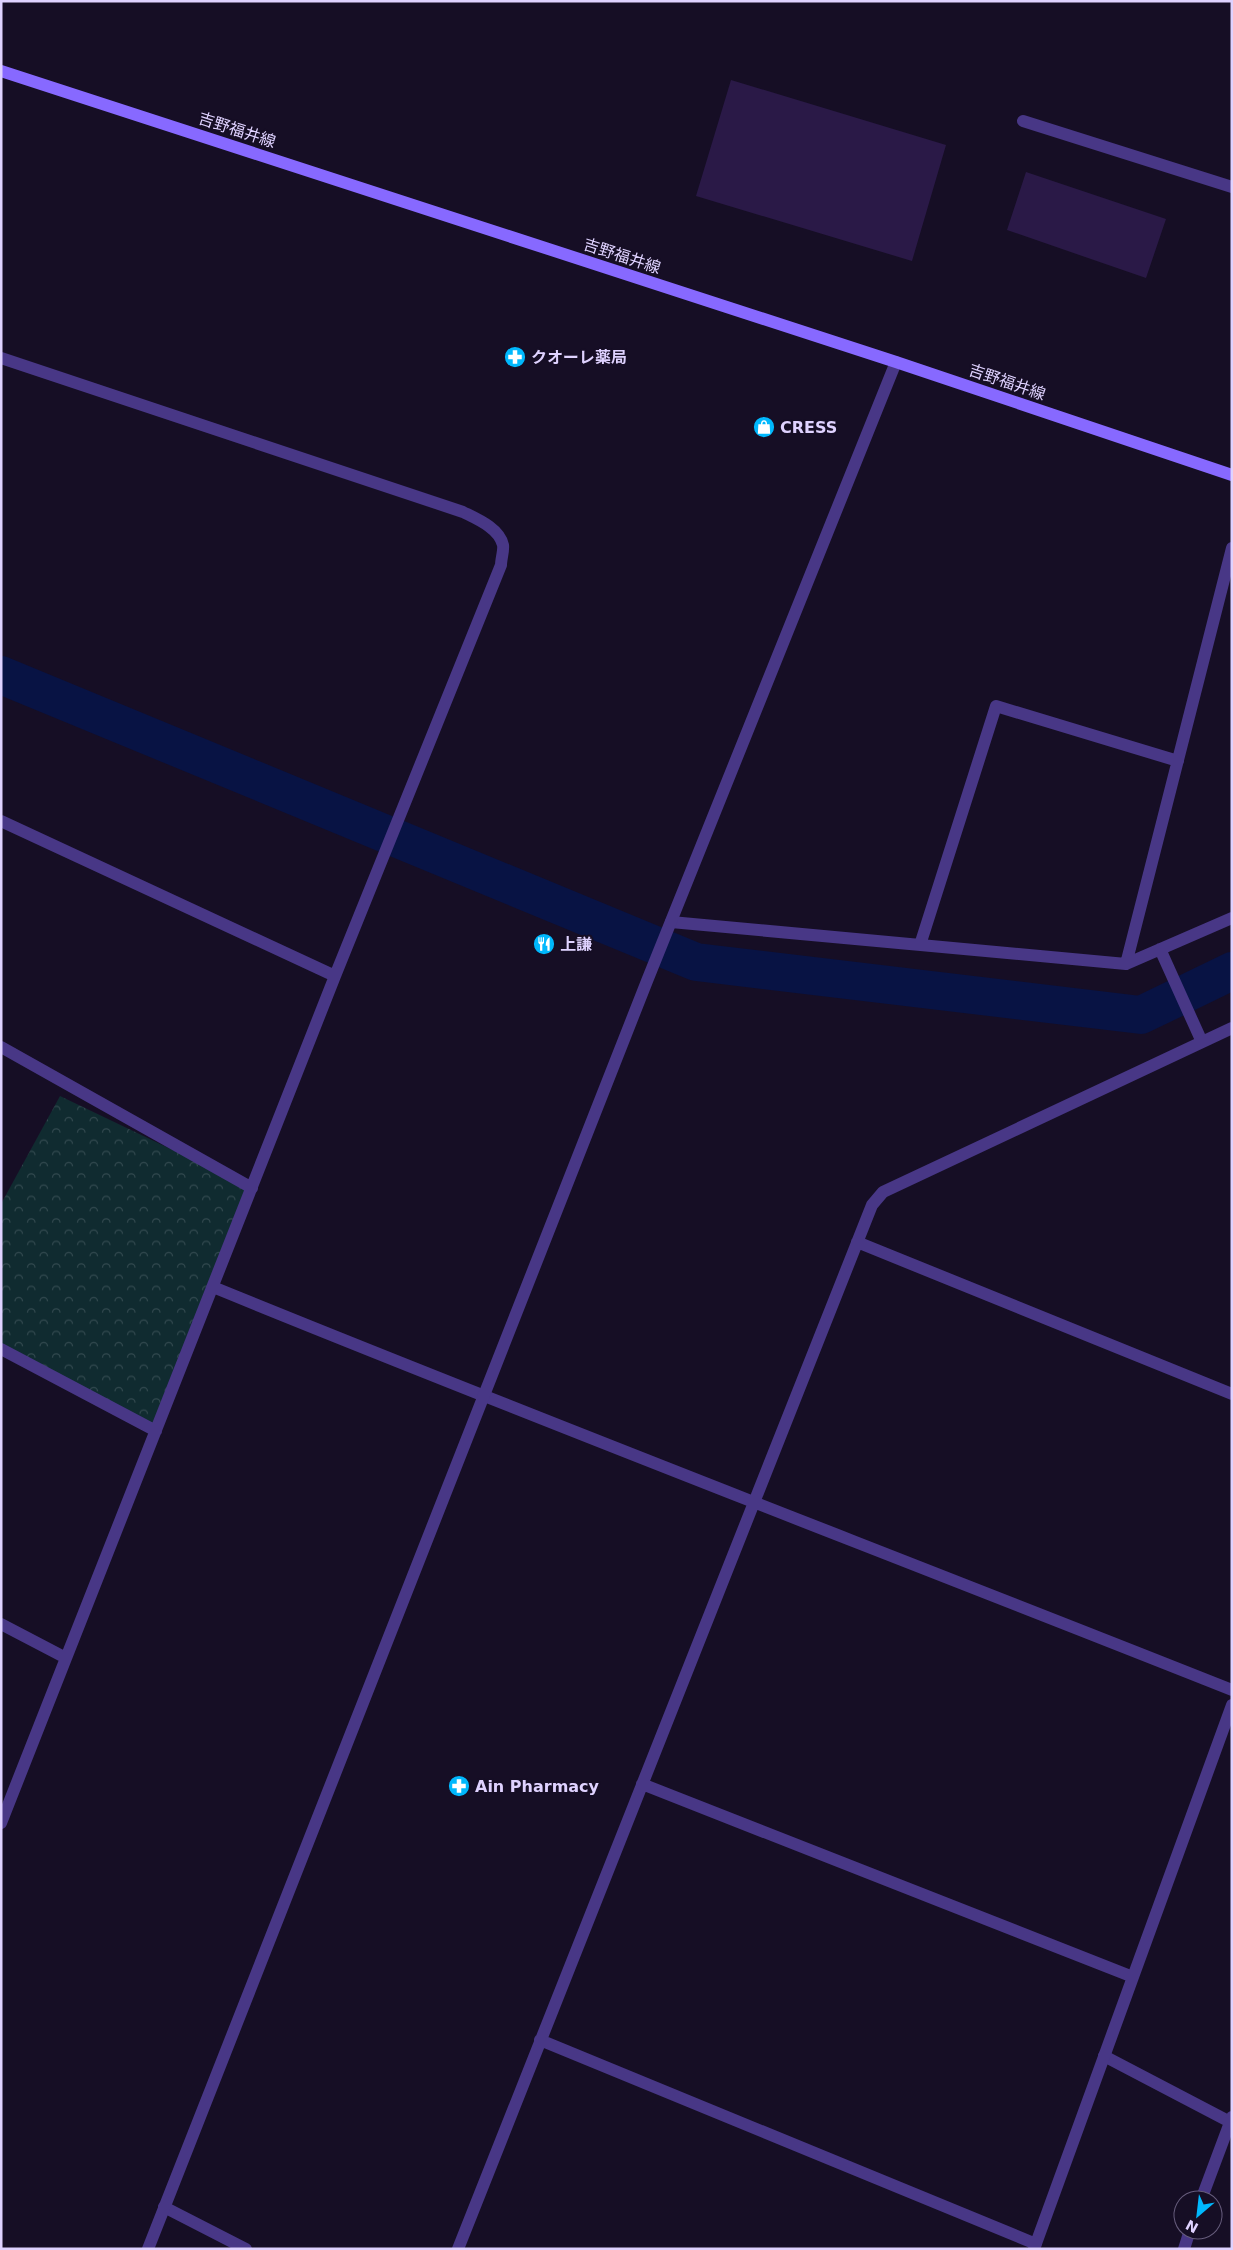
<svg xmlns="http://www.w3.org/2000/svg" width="1233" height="2250" viewBox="0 0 1233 2250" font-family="'DejaVu Sans','Noto Sans JP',sans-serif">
	<defs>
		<pattern id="park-crowns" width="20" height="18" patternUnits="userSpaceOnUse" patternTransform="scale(1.25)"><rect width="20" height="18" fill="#102b30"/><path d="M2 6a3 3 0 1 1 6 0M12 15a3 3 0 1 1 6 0" fill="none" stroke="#32494f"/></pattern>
	</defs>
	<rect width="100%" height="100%" fill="#160e25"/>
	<path fill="url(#park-crowns)" d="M60,1096L252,1188L156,1431L1,1351V1204Z"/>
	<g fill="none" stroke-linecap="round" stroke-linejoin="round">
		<path stroke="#081344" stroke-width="38" d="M1,675L696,962L1141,1015L1232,971"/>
	</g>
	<path fill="#2a1947" d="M731,80L946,145L912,261L696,196Z
		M1026,172L1166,219L1146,278L1007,230Z"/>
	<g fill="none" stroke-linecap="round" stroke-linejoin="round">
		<path stroke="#483786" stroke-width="12" d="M1104,2056L1232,2123
			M1201,2200L1232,2117
			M1184,2249L1190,2230"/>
		<path stroke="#483786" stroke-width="12" d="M1023,121L1232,187
			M1,358L463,512C477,519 499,528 503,545C504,550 501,559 501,565L335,976L1,1823
			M1,821L335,976
			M671,922L1126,964L1232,918
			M920,945L996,706L1178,761
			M1160,949L1202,1042
			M1126,964L1232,548
			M1,1047L252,1188
			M857,1242L1232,1394
			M213,1287C551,1425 892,1555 1232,1690
			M1,1349L156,1431
			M1,1624L66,1658
			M642,1784L1133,1977
			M540,2040L1036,2244
			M164,2207L246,2249
			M458,2249L872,1205L883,1192L1232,1028
			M1034,2249L1232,1705"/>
		<path stroke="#483786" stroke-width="12" d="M148,2249L647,981L896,362"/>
		<path stroke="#8769ff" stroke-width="12" d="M1,71L896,362L1232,475"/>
	</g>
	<defs>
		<g id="pharmacy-disc" transform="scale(1.125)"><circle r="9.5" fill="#00b8fd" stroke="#160e25"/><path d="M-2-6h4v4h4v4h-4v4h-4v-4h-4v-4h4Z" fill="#fff"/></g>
		<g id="shop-disc" transform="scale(1.125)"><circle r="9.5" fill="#00b8fd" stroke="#160e25"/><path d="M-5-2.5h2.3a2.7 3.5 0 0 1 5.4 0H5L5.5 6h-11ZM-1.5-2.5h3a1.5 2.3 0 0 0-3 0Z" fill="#fff"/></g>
		<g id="restaurant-disc" transform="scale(1.125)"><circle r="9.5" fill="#00b8fd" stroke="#160e25"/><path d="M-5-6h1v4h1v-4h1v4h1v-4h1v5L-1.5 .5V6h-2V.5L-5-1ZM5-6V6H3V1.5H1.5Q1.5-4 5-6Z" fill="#fff"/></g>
	</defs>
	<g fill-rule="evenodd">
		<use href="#pharmacy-disc" x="515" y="357"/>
		<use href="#shop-disc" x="764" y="427"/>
		<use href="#restaurant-disc" x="544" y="944"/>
		<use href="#pharmacy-disc" x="459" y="1786"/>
	</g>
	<g text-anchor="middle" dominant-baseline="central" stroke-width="4" stroke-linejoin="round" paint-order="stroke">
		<g font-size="16" fill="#dfd2ff" stroke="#160e25">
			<text transform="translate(237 130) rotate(18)">吉野福井線</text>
			<text transform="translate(622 256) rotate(18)">吉野福井線</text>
			<text transform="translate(1007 382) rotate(19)">吉野福井線</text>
		</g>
		<g font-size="16" font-weight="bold" fill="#dfd2ff" stroke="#160e25" text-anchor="start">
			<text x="531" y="357">クオーレ薬局</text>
			<text x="780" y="427">CRESS</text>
			<text x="560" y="944">上謙</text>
			<text x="475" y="1786">Ain Pharmacy</text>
		</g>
	</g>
	<rect width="1233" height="2250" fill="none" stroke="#dfd2ff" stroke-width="5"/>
	<g transform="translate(1198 2215) rotate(208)"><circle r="24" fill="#160e25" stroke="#665c7c"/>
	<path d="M0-4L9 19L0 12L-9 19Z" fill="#00b8fd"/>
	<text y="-8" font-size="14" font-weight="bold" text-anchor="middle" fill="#dfd2ff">N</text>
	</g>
</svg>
